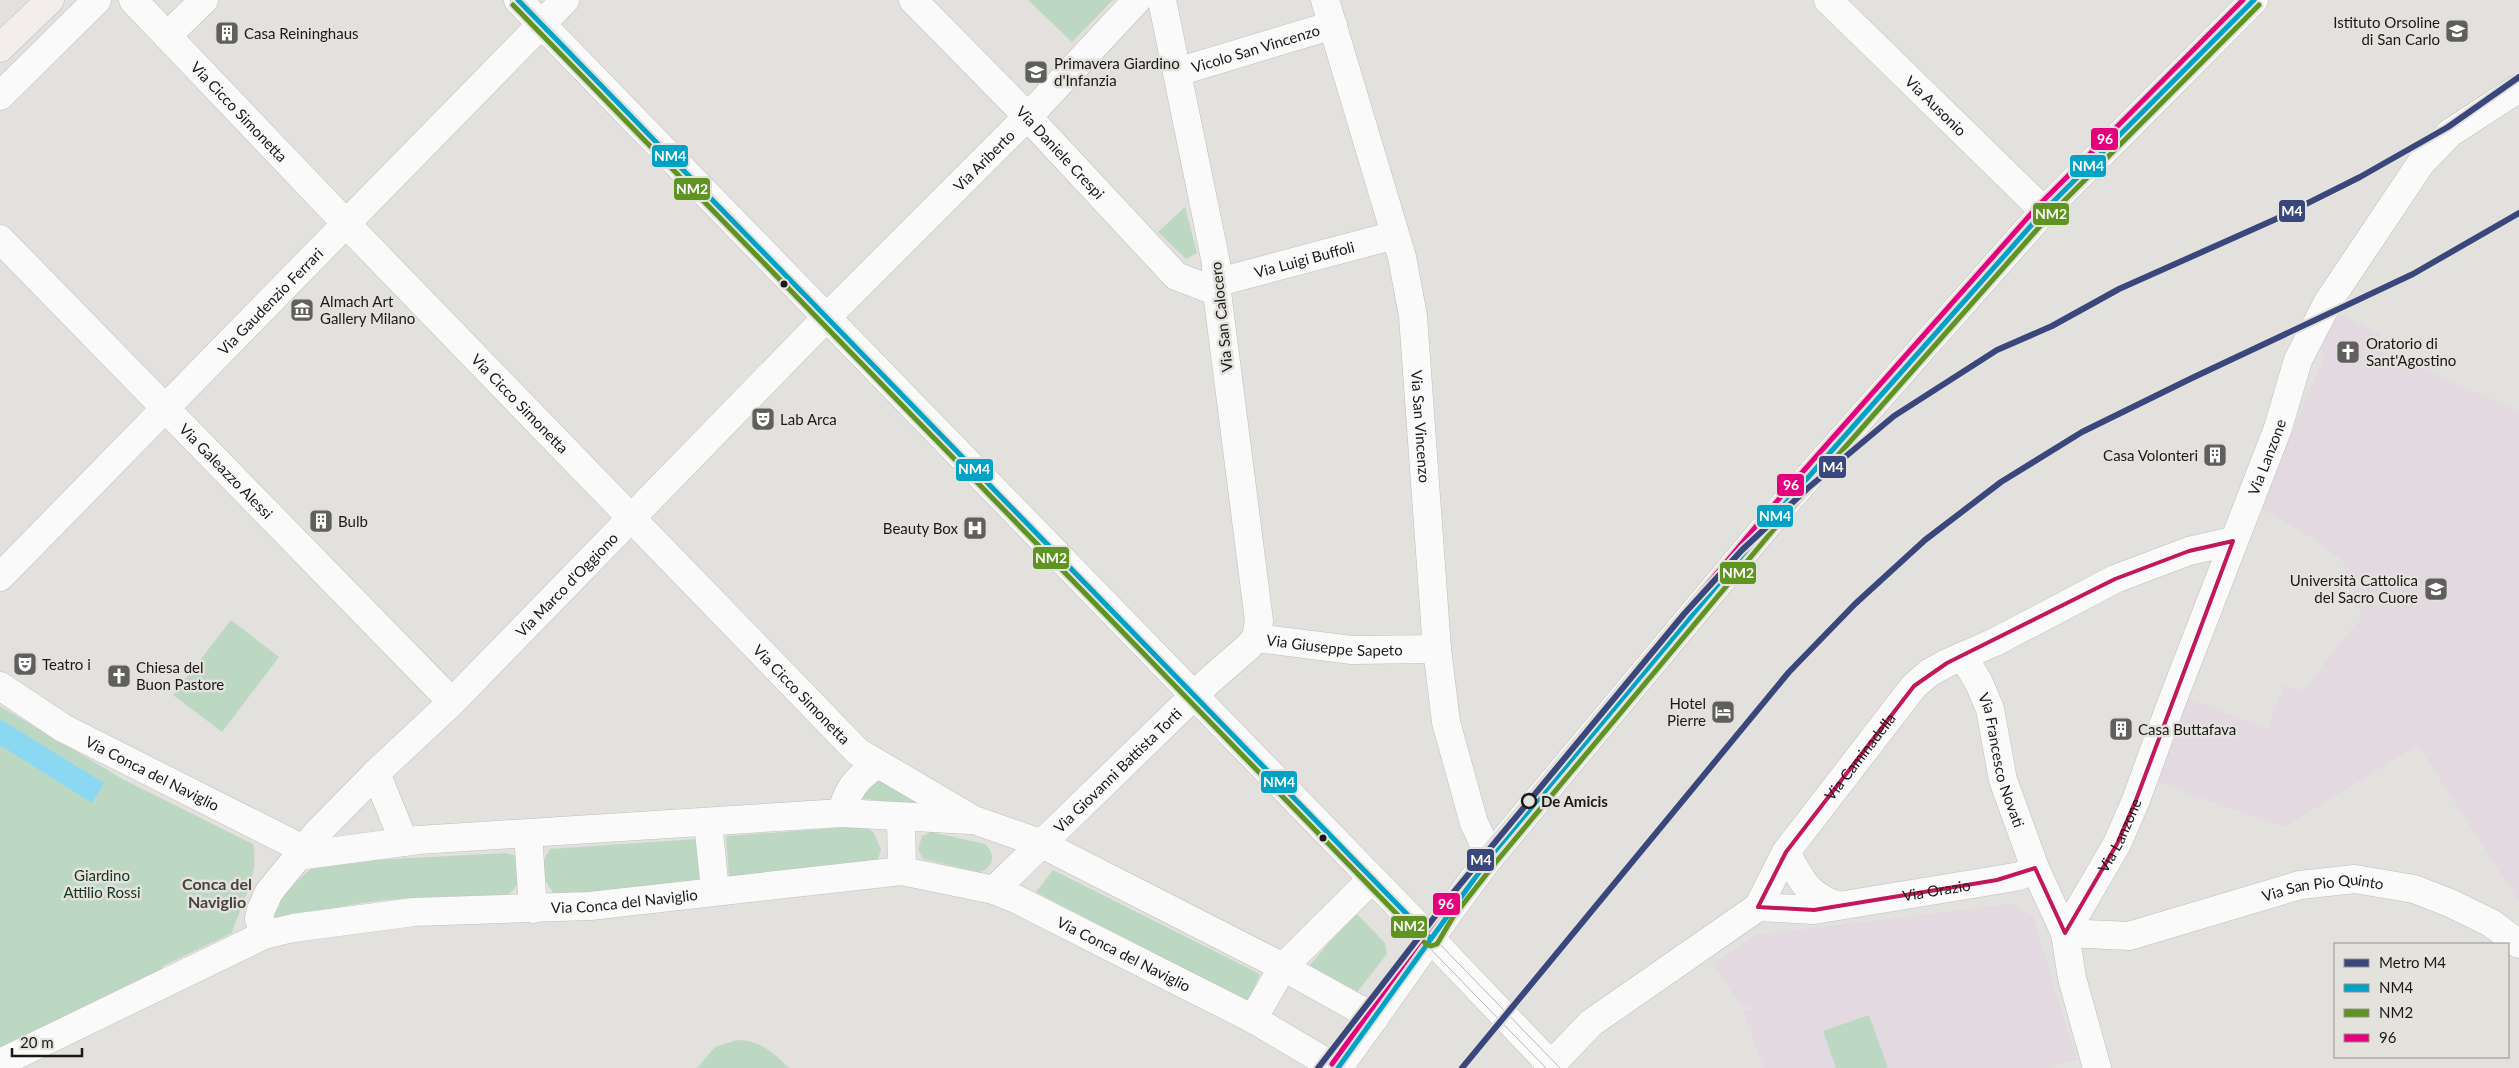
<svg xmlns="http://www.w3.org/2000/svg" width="2519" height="1068" viewBox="0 0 2519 1068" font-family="Lato,sans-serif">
	<rect width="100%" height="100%" fill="#e2e1de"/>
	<path fill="#e2d9e1" d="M2340,314L2381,335L2374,349L2409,362L2519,412V902L2418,745L2284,827L2184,792L2151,778L2184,696L2267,730L2284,685L2302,693L2346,635L2362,618L2342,560L2307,535L2260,508L2325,355L2320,347Z
		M2012,904L2033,916L2076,1060L2047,1068H1764L1743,1012L1752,1009L1751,1004L1741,1006L1713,964L1756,935Z"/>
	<path fill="#bdd8c2" d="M1028,0H1113L1072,42Z
		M1185,207L1197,253L1186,259L1158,232Z
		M231,620L279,657L222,732L173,695Z
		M0,706L126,781L253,844C260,874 241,904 232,933L163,966L156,977L0,1054Z
		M883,777L945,810L860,798L870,779Z
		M865,826L874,833L881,850L878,859L869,867L729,877L726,836Z
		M931,832L985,844C996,854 994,868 979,872L923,859L918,850L922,836Z
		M696,839L700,885L566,894L553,893C541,874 538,869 550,849Z
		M506,853L516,856L523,872L517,886L507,896C449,897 389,895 332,909C313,913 291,928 274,916L271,910L274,902L317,863Z
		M1053,870L1260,974L1248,1003L1036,892Z
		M1355,912L1385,943L1387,954L1354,996L1310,965Z
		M1869,1015L1888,1068H1836L1823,1031Z
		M737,1040C759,1040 775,1053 789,1068H697L715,1047Z"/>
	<path fill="#8ad8f2" d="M0,719L104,783L92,803L0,745Z"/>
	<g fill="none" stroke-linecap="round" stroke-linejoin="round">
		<g stroke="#bebebb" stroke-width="29">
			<g id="minor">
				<path id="s1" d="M133,0L358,236L858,752L974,820L1040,843L1283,967L1375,1018"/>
				<path d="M518,0L1431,939L1554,1068"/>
				<path id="s2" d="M913,0L1027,116L1176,276L1207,288L1230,279L1395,235"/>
				<path id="s3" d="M1325,0L1402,257L1413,316L1437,649L1446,722L1474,823L1490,857"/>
				<path id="s4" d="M1828,0L2044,211"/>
				<path d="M167,36L204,0"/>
				<path id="s5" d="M1177,72L1333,25"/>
				<path d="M0,96L97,0"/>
				<path id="s6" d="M0,239L452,702"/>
				<path id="s7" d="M0,577L565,0"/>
				<path id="s8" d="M1256,638L1352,650L1437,649"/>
				<path id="s9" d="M1963,656L1979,683L1990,709L2003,780L2035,868L2065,933L2072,978L2097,1068"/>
				<path id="s10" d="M0,686L63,728L303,849"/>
				<path d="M376,773L404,842"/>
				<path d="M842,813C846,791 858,776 877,765"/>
				<path d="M901,817L902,871"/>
				<path d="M708,822L715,890"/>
				<path d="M528,834L533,909"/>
				<path d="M1786,852C1800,878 1806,894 1836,905"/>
				<path d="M298,856L418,840L842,813L970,820"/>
				<path id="s11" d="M994,890L1209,681L1248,647L1256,638L1259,621L1216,284V263L1162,0"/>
				<path id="s12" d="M1758,907L1814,910L1997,880L2020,876L2035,868"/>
				<path id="s13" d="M2065,933L2117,844L2136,800L2171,704L2278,428L2298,360L2328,302L2421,163L2450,133L2519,88"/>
				<path id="s14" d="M2065,933L2129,936L2300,885L2355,879L2414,889L2450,903L2491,923L2519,944"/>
				<path id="s15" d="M264,935L259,919L261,910L269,892L317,833L376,773L452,702L826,318L1039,105L1137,0"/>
				<path d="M1253,1019L1283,967L1372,879"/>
				<path id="s16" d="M0,1063L264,935L293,928L414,912L590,906L902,871L994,890L1016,899L1253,1019L1336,1068"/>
				<path d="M1338,1068C1390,998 1437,926 1490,857L1789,499L2044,211L2254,0"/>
				<path id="s17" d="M1548,1068L1591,1023L1758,907L1786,852L1914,686L1929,673L1947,663L1995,642L2115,579L2189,551L2233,541"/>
			</g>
		</g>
		<g stroke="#bebebc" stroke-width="29">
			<path id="major" d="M0,48L50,0"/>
		</g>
		<use href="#minor" stroke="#fbfafa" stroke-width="28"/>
		<use href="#major" stroke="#f3edee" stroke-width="28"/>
		<path stroke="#b8b7b7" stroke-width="1" d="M510,0L1546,1068
			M524,0L1560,1068"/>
		<g stroke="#e4e2dc" stroke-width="9">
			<path id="bus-1" d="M518,0L1431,939
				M1338,1068L1490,857L1789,499L2044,211L2254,0"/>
		</g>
		<g stroke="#e4e2dc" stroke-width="9">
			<path id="bus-2" d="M513,5L1426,944L1431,946L1437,944L1453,917L1496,862L1795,504L2049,216L2259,5"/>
		</g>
		<g stroke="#e4e2dc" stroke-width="9">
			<path id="bus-3" d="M1332,1064L1484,852L1783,494L2038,206L2243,0"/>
		</g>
		<use href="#bus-1" stroke="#01a2c5" stroke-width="5"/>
		<use href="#bus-2" stroke="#5f9322" stroke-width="5"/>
		<use href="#bus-3" stroke="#e5007d" stroke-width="5"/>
		<g stroke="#e4e2dc" stroke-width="10">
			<path id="metro-1" d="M1318,1068L1453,893L1684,614L1742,550L1808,488L1894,416L1997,350L2052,326L2119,289L2276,219L2360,177L2448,127L2519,77
				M1462,1068L1789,672L1855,604L1925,540L2001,482L2082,432L2192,378L2413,274L2519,213"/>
		</g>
		<use href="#metro-1" stroke="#39477d" stroke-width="6"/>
	</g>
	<path fill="none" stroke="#c2185b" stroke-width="4" stroke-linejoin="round" d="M2233,541L2136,800L2117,844L2065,933L2035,868L1997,880L1814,910L1758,907L1786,852L1914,686L1947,663L2115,579L2189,551Z"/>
	<defs>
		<g id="school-square" transform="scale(1.25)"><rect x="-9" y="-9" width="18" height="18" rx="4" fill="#605f5d" stroke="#e4e2dc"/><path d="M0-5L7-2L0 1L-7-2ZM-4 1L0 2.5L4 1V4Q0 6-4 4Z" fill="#fff"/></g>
		<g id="building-square" transform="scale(1.25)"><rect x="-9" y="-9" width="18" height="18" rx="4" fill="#605f5d" stroke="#e4e2dc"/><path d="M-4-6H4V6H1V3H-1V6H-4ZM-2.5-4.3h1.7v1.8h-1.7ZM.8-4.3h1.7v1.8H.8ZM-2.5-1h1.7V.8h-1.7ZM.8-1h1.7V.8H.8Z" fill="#fff"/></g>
		<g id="museum-square" transform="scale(1.25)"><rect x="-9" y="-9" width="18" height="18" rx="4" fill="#605f5d" stroke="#e4e2dc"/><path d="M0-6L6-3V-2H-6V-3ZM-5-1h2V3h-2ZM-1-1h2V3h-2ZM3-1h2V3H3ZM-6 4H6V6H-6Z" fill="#fff"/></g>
		<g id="church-square" transform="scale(1.25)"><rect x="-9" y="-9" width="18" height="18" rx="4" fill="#605f5d" stroke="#e4e2dc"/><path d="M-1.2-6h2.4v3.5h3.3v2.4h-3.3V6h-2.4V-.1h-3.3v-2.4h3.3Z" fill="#fff"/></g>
		<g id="theatre-square" transform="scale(1.25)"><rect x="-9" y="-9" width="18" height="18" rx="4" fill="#605f5d" stroke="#e4e2dc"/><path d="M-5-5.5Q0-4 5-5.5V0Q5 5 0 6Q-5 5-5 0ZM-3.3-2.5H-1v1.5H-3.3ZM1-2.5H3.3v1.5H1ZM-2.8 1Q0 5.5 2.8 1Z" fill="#fff"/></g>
		<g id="hospital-square" transform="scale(1.25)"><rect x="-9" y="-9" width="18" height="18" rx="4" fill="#605f5d" stroke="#e4e2dc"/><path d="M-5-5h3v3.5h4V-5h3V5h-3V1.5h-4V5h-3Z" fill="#fff"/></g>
		<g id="university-square" transform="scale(1.25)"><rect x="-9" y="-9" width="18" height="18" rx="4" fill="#605f5d" stroke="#e4e2dc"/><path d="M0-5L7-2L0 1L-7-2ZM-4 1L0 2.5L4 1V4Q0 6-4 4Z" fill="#fff"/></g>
		<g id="hotel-square" transform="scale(1.25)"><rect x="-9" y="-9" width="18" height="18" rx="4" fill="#605f5d" stroke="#e4e2dc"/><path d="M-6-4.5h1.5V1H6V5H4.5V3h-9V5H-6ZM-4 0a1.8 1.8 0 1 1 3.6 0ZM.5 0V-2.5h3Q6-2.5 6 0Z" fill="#fff"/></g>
	</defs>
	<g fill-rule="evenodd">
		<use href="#school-square" x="2457" y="31"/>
		<use href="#building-square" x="227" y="33"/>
		<use href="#school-square" x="1036" y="72"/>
		<use href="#museum-square" x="302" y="310"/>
		<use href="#church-square" x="2348" y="352"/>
		<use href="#theatre-square" x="763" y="419"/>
		<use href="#building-square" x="2215" y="455"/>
		<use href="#building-square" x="321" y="521"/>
		<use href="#hospital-square" x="975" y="528"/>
		<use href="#university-square" x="2436" y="589"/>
		<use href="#theatre-square" x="25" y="664"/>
		<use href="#church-square" x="119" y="676"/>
		<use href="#hotel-square" x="1723" y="712"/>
		<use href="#building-square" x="2121" y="729"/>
	</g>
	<g fill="#1a1917" stroke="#e4e2dc" stroke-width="2">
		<circle cx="784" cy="284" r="4.5"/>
		<circle cx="1323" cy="838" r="4.5"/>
	</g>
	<circle fill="#e4e2dc" stroke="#1a1917" stroke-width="2.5" cx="1529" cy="801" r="7"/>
	<g text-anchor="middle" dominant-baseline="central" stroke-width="5" stroke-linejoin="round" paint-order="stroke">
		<g font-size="15" fill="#1a1917" stroke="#e4e2dc" text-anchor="start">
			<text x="2440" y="22" text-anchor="end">Istituto Orsoline<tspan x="2440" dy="17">di San Carlo</tspan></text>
			<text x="244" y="33">Casa Reininghaus</text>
			<text x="1054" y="63">Primavera Giardino<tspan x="1054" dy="17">d'Infanzia</tspan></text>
			<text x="320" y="301">Almach Art<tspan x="320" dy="17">Gallery Milano</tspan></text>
			<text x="2366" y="343">Oratorio di<tspan x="2366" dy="17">Sant'Agostino</tspan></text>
			<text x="780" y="419">Lab Arca</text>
			<text x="2198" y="455" text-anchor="end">Casa Volonteri</text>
			<text x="338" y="521">Bulb</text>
			<text x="958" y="528" text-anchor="end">Beauty Box</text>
			<text x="2418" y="580" text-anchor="end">Università Cattolica<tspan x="2418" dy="17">del Sacro Cuore</tspan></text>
			<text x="42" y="664">Teatro i</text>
			<text x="136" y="667">Chiesa del<tspan x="136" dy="17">Buon Pastore</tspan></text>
			<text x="1706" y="703" text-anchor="end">Hotel<tspan x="1706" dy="17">Pierre</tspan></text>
			<text x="2138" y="729">Casa Buttafava</text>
		</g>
		<g font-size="15" fill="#1a1917" stroke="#e4e2dc">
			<text stroke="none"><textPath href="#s5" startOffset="82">Vicolo San Vincenzo</textPath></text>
			<text stroke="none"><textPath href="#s4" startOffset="151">Via Ausonio</textPath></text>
			<text stroke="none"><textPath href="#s1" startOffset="154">Via Cicco Simonetta</textPath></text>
			<text stroke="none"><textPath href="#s2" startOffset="212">Via Daniele Crespi</textPath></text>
			<text stroke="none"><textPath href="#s15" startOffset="1069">Via Ariberto</textPath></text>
			<text stroke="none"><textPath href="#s2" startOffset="516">Via Luigi Buffoli</textPath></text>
			<text stroke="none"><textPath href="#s7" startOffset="386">Via Gaudenzio Ferrari</textPath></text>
			<text transform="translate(1221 317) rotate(-96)">Via San Calocero</text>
			<text stroke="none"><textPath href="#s1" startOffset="559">Via Cicco Simonetta</textPath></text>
			<text stroke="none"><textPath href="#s3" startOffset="439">Via San Vincenzo</textPath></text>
			<text stroke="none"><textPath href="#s13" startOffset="518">Via Lanzone</textPath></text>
			<text stroke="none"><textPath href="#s6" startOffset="324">Via Galeazzo Alessi</textPath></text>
			<text stroke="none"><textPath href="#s15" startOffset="474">Via Marco d'Oggiono</textPath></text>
			<text stroke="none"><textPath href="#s8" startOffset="79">Via Giuseppe Sapeto</textPath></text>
			<text stroke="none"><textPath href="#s1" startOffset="964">Via Cicco Simonetta</textPath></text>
			<text stroke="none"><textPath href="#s17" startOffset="448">Via Caminadella</textPath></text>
			<text stroke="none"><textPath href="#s9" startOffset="112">Via Francesco Novati</textPath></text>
			<text stroke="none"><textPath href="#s11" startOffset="172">Via Giovanni Battista Torti</textPath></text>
			<text stroke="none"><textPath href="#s10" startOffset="176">Via Conca del Naviglio</textPath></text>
			<text stroke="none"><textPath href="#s13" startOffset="112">Via Lanzone</textPath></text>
			<text stroke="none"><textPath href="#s12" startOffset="180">Via Orazio</textPath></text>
			<text stroke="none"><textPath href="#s14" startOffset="265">Via San Pio Quinto</textPath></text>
			<text stroke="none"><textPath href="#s16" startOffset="656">Via Conca del Naviglio</textPath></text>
			<text stroke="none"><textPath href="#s16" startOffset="1174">Via Conca del Naviglio</textPath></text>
		</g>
		<g font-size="15" font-weight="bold" fill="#1a1917" stroke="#e4e2dc" text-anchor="start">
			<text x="1541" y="801">De Amicis</text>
		</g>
		<g font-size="15" fill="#13361f" stroke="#e4e2dc">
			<text x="102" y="875">Giardino<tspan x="102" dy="17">Attilio Rossi</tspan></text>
		</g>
		<g font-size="16" font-weight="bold" fill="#45443f" stroke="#e4e2dc">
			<text x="217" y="883">Conca del<tspan x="217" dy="18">Naviglio</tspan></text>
		</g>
	</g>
	<g stroke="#e4e2dc" stroke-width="2">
		<rect x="2090" y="127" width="29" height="24" rx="5" fill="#e5007d"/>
		<rect x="651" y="144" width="38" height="24" rx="5" fill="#01a2c5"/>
		<rect x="2069" y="154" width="38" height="24" rx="5" fill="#01a2c5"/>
		<rect x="673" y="177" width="38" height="24" rx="5" fill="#5f9322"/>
		<rect x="2278" y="199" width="28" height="24" rx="5" fill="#39477d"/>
		<rect x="2032" y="202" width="38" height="24" rx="5" fill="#5f9322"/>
		<rect x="1818" y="455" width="29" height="24" rx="5" fill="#39477d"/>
		<rect x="955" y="458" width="39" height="24" rx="5" fill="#01a2c5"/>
		<rect x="1776" y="473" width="29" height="24" rx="5" fill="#e5007d"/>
		<rect x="1756" y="504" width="38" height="24" rx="5" fill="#01a2c5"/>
		<rect x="1032" y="546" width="38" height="24" rx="5" fill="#5f9322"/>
		<rect x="1719" y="561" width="38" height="24" rx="5" fill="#5f9322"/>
		<rect x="1260" y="770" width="38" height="24" rx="5" fill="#01a2c5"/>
		<rect x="1466" y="848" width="29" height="24" rx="5" fill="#39477d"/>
		<rect x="1432" y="892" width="29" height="24" rx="5" fill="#e5007d"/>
		<rect x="1390" y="915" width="38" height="24" rx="5" fill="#5f9322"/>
	</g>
	<g font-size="14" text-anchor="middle" font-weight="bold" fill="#fff">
		<text x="2105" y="144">96</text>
		<text x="670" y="161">NM4</text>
		<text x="2088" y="171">NM4</text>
		<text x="692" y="194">NM2</text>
		<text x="2292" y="216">M4</text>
		<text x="2051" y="219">NM2</text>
		<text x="1833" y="472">M4</text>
		<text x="974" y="474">NM4</text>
		<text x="1791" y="490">96</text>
		<text x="1775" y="521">NM4</text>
		<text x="1051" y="563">NM2</text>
		<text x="1738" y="578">NM2</text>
		<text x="1279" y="787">NM4</text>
		<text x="1481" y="865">M4</text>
		<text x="1446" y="909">96</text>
		<text x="1409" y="931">NM2</text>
	</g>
	<rect x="2334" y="943" width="175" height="115" fill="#e4e2dc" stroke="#93928d"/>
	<rect x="2344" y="959" width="25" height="8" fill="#39477d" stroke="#93928d"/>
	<text x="2379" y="968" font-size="15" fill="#1a1917">Metro M4</text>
	<rect x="2344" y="984" width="25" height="8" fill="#01a2c5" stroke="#93928d"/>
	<text x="2379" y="993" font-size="15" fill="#1a1917">NM4</text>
	<rect x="2344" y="1009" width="25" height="8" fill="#5f9322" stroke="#93928d"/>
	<text x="2379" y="1018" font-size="15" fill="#1a1917">NM2</text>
	<rect x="2344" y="1034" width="25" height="8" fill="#e5007d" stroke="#93928d"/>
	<text x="2379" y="1043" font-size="15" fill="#1a1917">96</text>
	<path d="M12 1048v8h70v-8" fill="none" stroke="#1a1917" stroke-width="2.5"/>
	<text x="20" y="1048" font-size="15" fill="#1a1917" stroke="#e4e2dc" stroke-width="4" paint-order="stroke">20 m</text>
</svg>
